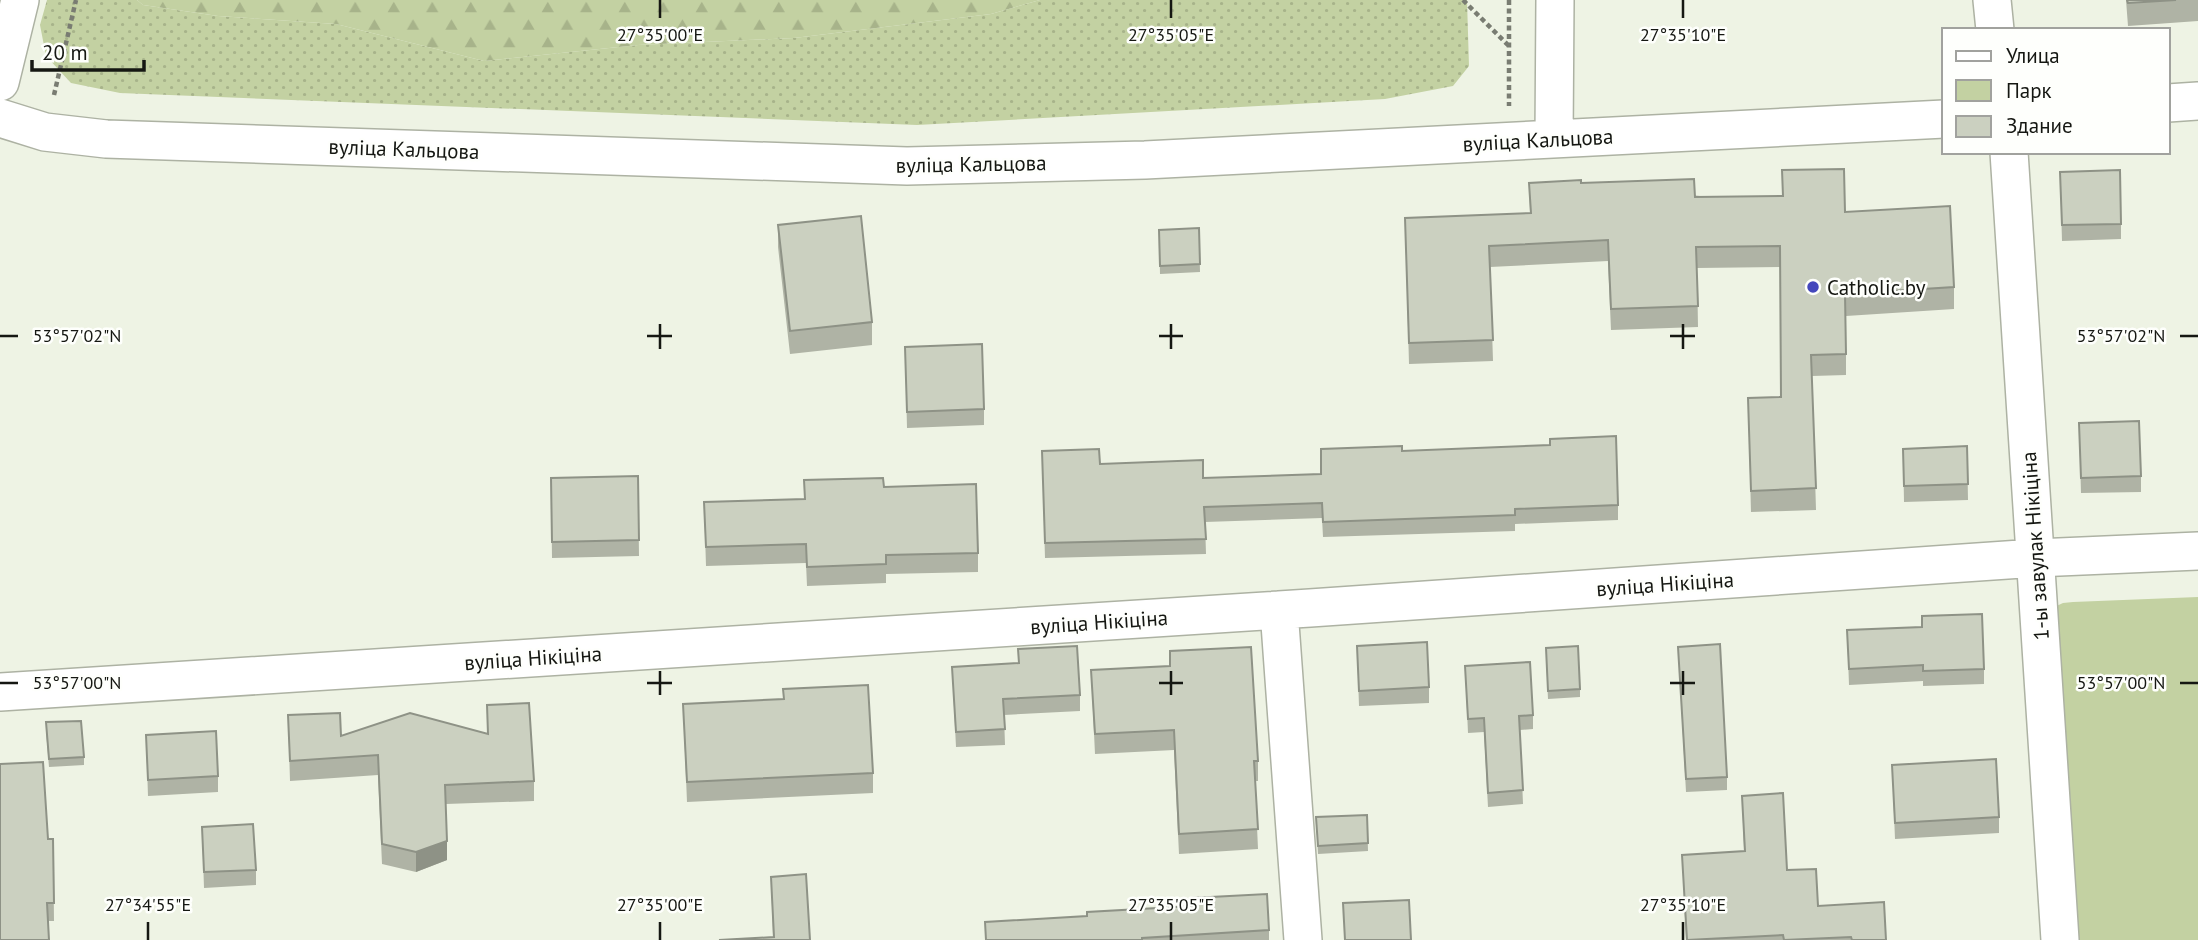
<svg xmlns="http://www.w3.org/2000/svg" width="2198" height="940" viewBox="0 0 2198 940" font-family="'PT Sans',sans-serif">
	<defs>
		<pattern id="grass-dots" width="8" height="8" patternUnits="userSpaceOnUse" patternTransform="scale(1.75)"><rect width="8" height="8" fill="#c3d1a2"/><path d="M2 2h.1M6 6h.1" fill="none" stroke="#a7b38a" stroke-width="1.8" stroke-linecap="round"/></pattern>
		<pattern id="forest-firs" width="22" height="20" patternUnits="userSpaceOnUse" patternTransform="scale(1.75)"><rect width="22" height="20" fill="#c3d1a2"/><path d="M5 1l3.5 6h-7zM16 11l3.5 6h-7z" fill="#a7b38a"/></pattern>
	</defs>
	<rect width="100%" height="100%" fill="#eef3e4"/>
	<path fill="url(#grass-dots)" d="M47,0H137L143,5L218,16L336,24L484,61L638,45L794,38L991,14L1040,0H1467L1469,66L1453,86L1385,99L917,125L120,93L71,83L46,56L40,25Z"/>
	<path fill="url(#forest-firs)" d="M137,0H1040L991,14L794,38L638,45L484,61L336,24L218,16L143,5Z"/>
	<path fill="#c3d1a2" d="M2198,597V940H2068L2052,608L2063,603L2073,602Z"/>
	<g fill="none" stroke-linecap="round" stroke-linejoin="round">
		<g stroke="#adb2a3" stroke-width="40">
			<path id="minor" d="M1992,0L1995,30
				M0,82L20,0
				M2168,103L2198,101
				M0,118L45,132L106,139L907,166L1145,160L1944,119
				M1554,139L1555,0
				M2009,152L2060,940
				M1279,610L1303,940
				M0,692L1310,608L2036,558L2198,551"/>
		</g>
		<path stroke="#797c72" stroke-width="4.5" stroke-dasharray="5 3.5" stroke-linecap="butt" d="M1463,0L1510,47
			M1509,0V106
			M54,95L76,0"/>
		<use href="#minor" stroke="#fff" stroke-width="37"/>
	</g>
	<path fill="#afb3a5" d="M2126,0H2198V21L2128,26Z
		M2060,172L2121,224V239L2062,241Z
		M1529,183H1581L1845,212L1954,287V309L1846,316V375L1812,376L1816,510L1751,512L1748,398L1781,397L1780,267L1697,268L1698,327L1611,330L1608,261L1490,267L1493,361L1409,364L1405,218L1530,213Z
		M778,225L872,322V345L790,354L778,247Z
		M1199,228L1200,272L1160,274L1159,230Z
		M905,347L984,409V425L907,428Z
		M2079,423L2141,476V492L2081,493Z
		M1967,446L1968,500L1904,502L1903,449Z
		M1321,449L1402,451L1618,505V520L1515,524V531L1323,537L1322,518L1205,522L1206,554L1045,558L1042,451L1100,464L1203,478L1321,474Z
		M638,476L639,556L552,558L551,478Z
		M804,480L884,487L978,553V572L886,574V583L807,586L806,563L706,566L704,502L804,499Z
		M1847,630L1984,669V684L1923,686V681L1849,685Z
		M1357,646L1429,687V703L1359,706Z
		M1678,647L1727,777V790L1686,792Z
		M1018,649L1080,695V711L1004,715L1005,745L956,747L952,667L1018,663Z
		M1170,651L1258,761V781H1255L1258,849L1179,854L1174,750L1095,754L1091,670L1170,666Z
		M1546,656L1580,689V697L1548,699Z
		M1465,666L1533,715V729L1520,730L1523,804L1488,807L1484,732L1468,733Z
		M683,704L873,773V793L687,802Z
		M487,705L534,781V801L446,804L447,860L416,872L382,864L378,775L290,781L288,715L341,736L487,733Z
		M46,731L84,757V765L49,767Z
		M146,735L218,776V792L148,796Z
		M1892,765L1999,817V833L1895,839Z
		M1742,796L1787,870L1818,906L1886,940H1686L1682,855L1744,851Z
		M1367,815L1368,851L1318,854L1316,817Z
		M202,827L256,870V885L204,888Z
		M48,839H53L54,921H48L0,940Z
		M771,877L810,940L773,937Z
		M985,922L1269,930V940H985Z"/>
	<path fill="#8e9286" d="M447,841V860L416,872V852Z"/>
	<path fill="#cbd0c0" stroke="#8e9286" stroke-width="2" d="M2127,0H2176L2128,3Z
		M1844,169L1845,212L1950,206L1954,287L1845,294L1846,354L1811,355L1816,488L1751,491L1748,398L1781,397L1780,246L1696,247L1698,306L1611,309L1608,240L1489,246L1493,340L1409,343L1405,218L1531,213L1529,183L1581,180V183L1694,179L1695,197L1783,196L1782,170Z
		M2120,170L2121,224L2062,225L2060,172Z
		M861,216L872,322L790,331L778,225Z
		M1199,228L1200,264L1160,266L1159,230Z
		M982,344L984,409L907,412L905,347Z
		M2139,421L2141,476L2081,478L2079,423Z
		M1616,436L1618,505L1515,509V515L1323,522L1322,503L1204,507L1206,539L1045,543L1042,451L1099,449L1100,464L1203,460V478L1321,474V449L1402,446V451L1550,445V439Z
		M1967,446L1968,484L1904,486L1903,449Z
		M638,476L639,540L552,542L551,478Z
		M883,478L884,487L976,484L978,553L886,555V564L807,567L806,544L706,547L704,502L805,499L804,480Z
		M1982,614L1984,669L1923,671V665L1849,669L1847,630L1922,627V616Z
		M1427,642L1429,687L1359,691L1357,646Z
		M1720,644L1727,777L1686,779L1678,647Z
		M1077,646L1080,695L1003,699L1005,729L956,732L952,667L1019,663L1018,649Z
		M1578,646L1580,689L1548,691L1546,648Z
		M1251,647L1258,761H1254L1258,829L1179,834L1174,730L1095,734L1091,670L1170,666V651Z
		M1530,662L1533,715L1519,716L1523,790L1488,793L1484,718L1468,719L1465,666Z
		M868,685L873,773L687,782L683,704L784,699L783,689Z
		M529,703L534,781L445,785L447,841L416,852L382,844L378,755L290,761L288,715L340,713L341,736L410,713L488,734L487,705Z
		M81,721L84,757L49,759L46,722Z
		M216,731L218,776L148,780L146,735Z
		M1996,759L1999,817L1895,823L1892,765Z
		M43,762L48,839H53L54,903H47L49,940H0V764Z
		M1783,793L1787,870L1816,869L1818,906L1884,902L1886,940H1852L1851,937L1784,940L1783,935L1687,940L1682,855L1745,851L1742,796Z
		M1367,815L1368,843L1318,846L1316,817Z
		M253,824L256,870L204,872L202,827Z
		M806,874L810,940H719L774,937L771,877Z
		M1267,894L1269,930L1142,938V940H986L985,922L1087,916V912L1193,906L1192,898Z
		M1409,900L1411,940H1345L1343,903Z"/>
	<path fill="none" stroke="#151712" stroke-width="2.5" d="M660,0V18M1171,0V18M1683,0V18M660,324V349M1171,324V349M1683,324V349M0,336H18M647,336H672M1159,336H1183M1670,336H1695M2180,336H2198M660,671V695M1171,671V695M1683,671V695M0,683H18M647,683H672M1159,683H1183M1670,683H1695M2180,683H2198M148,922V940M660,922V940M1171,922V940M1683,922V940"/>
	<circle fill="#4447bc" stroke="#fefffc" stroke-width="2.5" cx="1813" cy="287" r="7"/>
	<g text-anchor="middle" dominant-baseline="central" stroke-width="5" stroke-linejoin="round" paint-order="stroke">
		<g font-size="21" fill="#151712" stroke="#fefffc">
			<text transform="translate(1538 140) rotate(-3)">вуліца Кальцова</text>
			<text transform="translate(404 149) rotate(2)">вуліца Кальцова</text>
			<text transform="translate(971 164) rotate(-1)">вуліца Кальцова</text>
			<text transform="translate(2035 546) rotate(-94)">1-ы завулак Нікіціна</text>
			<text transform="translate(1665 584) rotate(-4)">вуліца Нікіціна</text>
			<text transform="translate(1099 622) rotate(-4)">вуліца Нікіціна</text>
			<text transform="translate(533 658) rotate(-4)">вуліца Нікіціна</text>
		</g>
		<g font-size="21" fill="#151712" stroke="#fefffc" text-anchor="start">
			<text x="1827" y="287">Catholic.by</text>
		</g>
	</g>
	<g font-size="18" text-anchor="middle" fill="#151712" stroke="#fefffc" stroke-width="5" stroke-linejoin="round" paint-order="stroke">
		<text x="660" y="41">27°35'00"E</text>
		<text x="1171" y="41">27°35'05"E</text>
		<text x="1683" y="41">27°35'10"E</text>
		<text x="77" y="342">53°57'02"N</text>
		<text x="2121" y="342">53°57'02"N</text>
		<text x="77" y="689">53°57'00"N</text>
		<text x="2121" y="689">53°57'00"N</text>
		<text x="148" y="911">27°34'55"E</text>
		<text x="660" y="911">27°35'00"E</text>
		<text x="1171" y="911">27°35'05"E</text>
		<text x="1683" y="911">27°35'10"E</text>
	</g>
	<rect x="1942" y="28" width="228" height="126" fill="#fefffc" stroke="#a1a29e" stroke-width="2"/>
	<rect x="1956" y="51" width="35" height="10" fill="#ffffff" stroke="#a1a29e" stroke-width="2"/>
	<text x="2006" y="63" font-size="21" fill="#151712">Улица</text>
	<rect x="1956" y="80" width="35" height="21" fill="#c3d1a2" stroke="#a1a29e" stroke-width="2"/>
	<text x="2006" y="98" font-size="21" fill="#151712">Парк</text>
	<rect x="1956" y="116" width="35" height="21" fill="#cbd0c0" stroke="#a1a29e" stroke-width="2"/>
	<text x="2006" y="133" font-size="21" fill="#151712">Здание</text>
	<path d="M32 60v10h112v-10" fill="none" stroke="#151712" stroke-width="3.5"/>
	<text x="42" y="60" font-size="21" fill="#151712" stroke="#fefffc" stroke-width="5" paint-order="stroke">20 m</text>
</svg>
